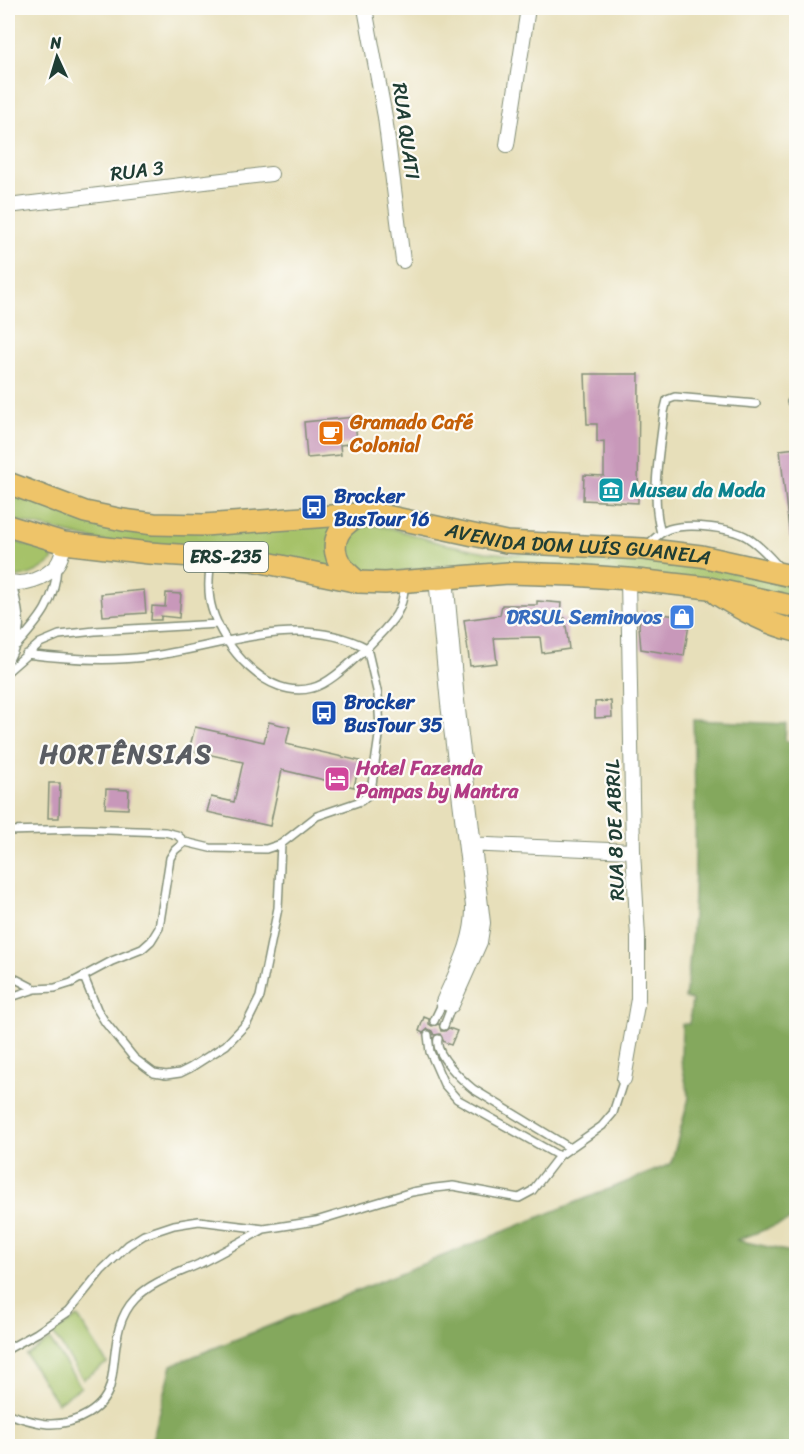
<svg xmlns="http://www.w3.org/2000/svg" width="804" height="1454" viewBox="0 0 804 1454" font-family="Sriracha,sans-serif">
	<rect width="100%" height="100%" fill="#fdfcf7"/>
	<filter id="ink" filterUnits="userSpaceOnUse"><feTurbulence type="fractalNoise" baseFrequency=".0167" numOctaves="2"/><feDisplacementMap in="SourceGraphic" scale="12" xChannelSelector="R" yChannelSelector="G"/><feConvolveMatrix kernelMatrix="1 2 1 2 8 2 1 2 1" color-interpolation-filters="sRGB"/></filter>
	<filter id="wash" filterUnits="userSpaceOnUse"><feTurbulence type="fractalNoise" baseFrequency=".008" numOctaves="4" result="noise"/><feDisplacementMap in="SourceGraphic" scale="24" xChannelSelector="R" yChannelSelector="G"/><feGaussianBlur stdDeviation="1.35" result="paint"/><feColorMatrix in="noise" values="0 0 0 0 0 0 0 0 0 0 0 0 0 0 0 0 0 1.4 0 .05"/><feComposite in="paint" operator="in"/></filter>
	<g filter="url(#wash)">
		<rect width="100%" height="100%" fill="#e7dfba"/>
		<path fill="#a6c269" stroke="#62804e" stroke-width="1.5" d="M8,491L76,517L337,523L335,572L105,542L8,519Z
			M370,525L391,528L440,543L486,552L506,554L575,552L693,563L796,585V601C687,585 578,564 467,564C447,564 366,580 354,570C350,566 346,556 343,550L347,535L362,526Z
			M8,538L26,545L53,550L52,561C39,572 24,579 8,577Z
			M78,1317L107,1363L83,1379L53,1333Z
			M50,1340L81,1387L57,1403L26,1355Z"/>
		<path fill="#84a85d" stroke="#527248" stroke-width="1.5" d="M693,720L786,724L785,740L796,745V1215L794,1219L737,1240L796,1253V1446H151L172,1365L671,1164L689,1098L681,1060L682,1024H689L692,1000L685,998C698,906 696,813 693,720Z"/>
		<g id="blocks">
			<path fill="#c898ba" d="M585,374H639L638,503L583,500L584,475L604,476V441L597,442V424H587Z
				M355,417L357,443L340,445L341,455L307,458L304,422Z
				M796,448V538L790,539L780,450Z
				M144,590L146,613L103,616L101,594Z
				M166,593L181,594L179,618L161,616V620H151L152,606L165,607Z
				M537,601L561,603L560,618H565L569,649L542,653L540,637L494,638L497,663L470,666L464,620L500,615L502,605H537Z
				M641,611L690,618L684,656L641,649L639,626Z
				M611,701L612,717L595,718V702Z
				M269,722L290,727L286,744L360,761L354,787L282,770L270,826L207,812L211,797L234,802L243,762L189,750L195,727L264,742Z
				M49,783H60L59,818H48Z
				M106,789L129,790L128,809L105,808Z
				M424,1017L429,1019V1024L432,1026L439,1024L441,1031H445L449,1028L457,1031L451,1045L444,1042L440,1034L434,1035L432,1031L428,1029L423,1033L419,1031Z"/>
		</g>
	</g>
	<g filter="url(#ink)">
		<use href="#blocks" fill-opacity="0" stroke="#838e77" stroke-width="1.5"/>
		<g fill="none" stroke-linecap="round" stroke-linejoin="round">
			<g stroke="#838e77" stroke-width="10">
				<path id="lane" d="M791,402L796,406
					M661,533C650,494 660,451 664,412L667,400L675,397L756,404
					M646,546C653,540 660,532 669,529C688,523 735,527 751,540C761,547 770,557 778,566
					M17,645C39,620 55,603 57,567
					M26,654C65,659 105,662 144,657C218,649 295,611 367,648C353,660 330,684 312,688C267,700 223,647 212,609C207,592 209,576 211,558
					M8,662C25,629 20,617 12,583
					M8,671L40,643L59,635L95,631L218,624
					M8,831L80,829L165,832L177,835L185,842L210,848L266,849L281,844L317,816L361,801L368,795L372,784L380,729L378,695L367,648C386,627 405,614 404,584
					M8,975L35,989
					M84,977L97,1009L105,1022L134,1058L154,1073L166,1075L180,1073L190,1068L226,1045L247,1023L260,997L278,908L281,844
					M8,998L35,989L55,988L71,983L112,961L142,949L151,941L159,928L170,858L175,850L185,842
					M434,1021L443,1002
					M444,1026L452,1005
					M428,1035L430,1052L444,1084L457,1099L559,1156
					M438,1039C434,1054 462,1080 473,1089L570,1148
					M8,1349L37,1333L68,1312L101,1271L128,1245L144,1235L174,1225L199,1221L264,1229L316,1221L412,1192L435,1188L453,1186L519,1198L532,1191L559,1156L602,1126L613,1113L624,1079
					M8,1414C20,1418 35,1423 48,1424C75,1425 106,1410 111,1382C117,1353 113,1322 135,1299C151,1282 177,1274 199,1264C221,1253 242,1241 264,1229"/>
			</g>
			<g stroke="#838e77" stroke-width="16">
				<path id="street" d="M365,8L385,117L403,261
					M507,145L528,8
					M8,206L271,174
					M436,578L448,704L473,906C474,941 457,970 443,1002L452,1005L480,942L483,923L457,701L446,577
					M8,581C23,587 45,578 56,566C61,560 63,551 64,543
					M466,844L633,851
					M624,1079L638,999V937L633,851L628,579"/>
			</g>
			<g stroke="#838e77" stroke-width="24">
				<g id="primary">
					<path id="s1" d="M8,483L85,512L123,520L154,524L204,525L372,513L506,542L643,549L701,556L796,577"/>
					<path d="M8,526L64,543L149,553L252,560L359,582L385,583L508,573L573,575L628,579L709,588L796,607"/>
					<path d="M358,582C352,577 346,572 341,565C326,542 342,520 365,515"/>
					<path d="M717,594C744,611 765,623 796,631"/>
				</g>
			</g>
			<use href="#lane" stroke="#fff" stroke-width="7"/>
			<use href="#street" stroke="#fff" stroke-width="14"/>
			<use href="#primary" stroke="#eec469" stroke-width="21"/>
		</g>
	</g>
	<defs>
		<g id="cafe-square" transform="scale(1.35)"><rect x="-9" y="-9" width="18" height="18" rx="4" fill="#e8710a" stroke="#fdfcf7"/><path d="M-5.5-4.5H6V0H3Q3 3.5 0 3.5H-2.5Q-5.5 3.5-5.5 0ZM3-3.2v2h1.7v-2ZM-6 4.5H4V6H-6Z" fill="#fff"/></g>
		<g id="museum-square" transform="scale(1.35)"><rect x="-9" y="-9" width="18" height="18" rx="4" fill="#0f9aa8" stroke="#fdfcf7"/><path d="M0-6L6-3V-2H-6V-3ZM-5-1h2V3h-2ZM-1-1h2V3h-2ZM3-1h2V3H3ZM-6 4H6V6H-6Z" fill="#fff"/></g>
		<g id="bus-square" transform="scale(1.35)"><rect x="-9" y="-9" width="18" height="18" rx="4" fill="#1a4fb4" stroke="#fdfcf7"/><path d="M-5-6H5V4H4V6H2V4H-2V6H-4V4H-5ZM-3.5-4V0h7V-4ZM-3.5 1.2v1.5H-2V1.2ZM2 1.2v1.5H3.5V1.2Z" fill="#fff"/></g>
		<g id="shop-square" transform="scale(1.35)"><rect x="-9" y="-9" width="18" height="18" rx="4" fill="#3f7fe0" stroke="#fdfcf7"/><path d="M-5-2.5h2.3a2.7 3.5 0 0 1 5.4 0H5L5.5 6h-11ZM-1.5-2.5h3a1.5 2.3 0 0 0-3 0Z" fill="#fff"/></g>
		<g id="hotel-square" transform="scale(1.35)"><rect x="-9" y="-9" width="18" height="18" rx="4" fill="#d1479c" stroke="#fdfcf7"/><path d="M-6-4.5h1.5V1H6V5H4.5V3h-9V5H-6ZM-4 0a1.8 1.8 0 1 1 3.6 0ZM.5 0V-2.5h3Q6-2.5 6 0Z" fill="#fff"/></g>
	</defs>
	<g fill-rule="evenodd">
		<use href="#cafe-square" x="331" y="433"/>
		<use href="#museum-square" x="611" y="490"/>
		<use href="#bus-square" x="314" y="507"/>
		<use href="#shop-square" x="682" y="617"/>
		<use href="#bus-square" x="324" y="713"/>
		<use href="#hotel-square" x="337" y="779"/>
	</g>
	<g text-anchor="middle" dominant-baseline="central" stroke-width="4.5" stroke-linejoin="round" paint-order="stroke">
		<rect fill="#fdfcf7" stroke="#62766e" stroke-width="1.5" x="184" y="542" width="84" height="30" rx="4.5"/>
		<g font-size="18" font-weight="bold" fill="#1f3d34">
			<text x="226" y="557">ERS-235</text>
		</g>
		<g font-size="20" fill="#1f3d34" stroke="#fdfcf7">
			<text transform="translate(406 131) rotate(82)">RUA QUATI</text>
			<text transform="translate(137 171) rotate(-7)">RUA 3</text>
			<text stroke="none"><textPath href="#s1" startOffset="580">AVENIDA DOM LUÍS GUANELA</textPath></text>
			<text transform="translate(615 830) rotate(-92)">RUA 8 DE ABRIL</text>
		</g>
		<g font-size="20" font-weight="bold" fill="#c56008" stroke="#fdfcf7" text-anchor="start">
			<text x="350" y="422">Gramado Café<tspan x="350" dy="23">Colonial</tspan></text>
		</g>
		<g font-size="20" font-weight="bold" fill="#0d838f" stroke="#fdfcf7" text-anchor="start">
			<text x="630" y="490">Museu da Moda</text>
		</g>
		<g font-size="20" font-weight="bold" fill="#164399" stroke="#fdfcf7" text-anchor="start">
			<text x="334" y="496">Brocker<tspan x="334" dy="23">BusTour 16</tspan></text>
			<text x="344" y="702">Brocker<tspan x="344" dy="23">BusTour 35</tspan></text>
		</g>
		<g font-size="20" font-weight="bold" fill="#366cbe" stroke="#fdfcf7" text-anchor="end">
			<text x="662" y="617">DRSUL Seminovos</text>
		</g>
		<g font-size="20" font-weight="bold" fill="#b23c85" stroke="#fdfcf7" text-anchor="start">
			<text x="356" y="768">Hotel Fazenda<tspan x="356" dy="23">Pampas by Mantra</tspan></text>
		</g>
		<g font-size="26" font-weight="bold" letter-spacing="1.5" fill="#5a5d63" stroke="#fdfcf7">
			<text x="126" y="754">HORTÊNSIAS</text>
		</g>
	</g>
	<rect width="804" height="1454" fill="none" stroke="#fdfcf7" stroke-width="30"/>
	<g transform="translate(57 57) rotate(356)" stroke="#fdfcf7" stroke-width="4.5" paint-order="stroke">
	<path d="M0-4.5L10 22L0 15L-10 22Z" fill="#1f3d34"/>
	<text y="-9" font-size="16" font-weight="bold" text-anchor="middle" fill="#1f3d34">N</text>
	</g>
</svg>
